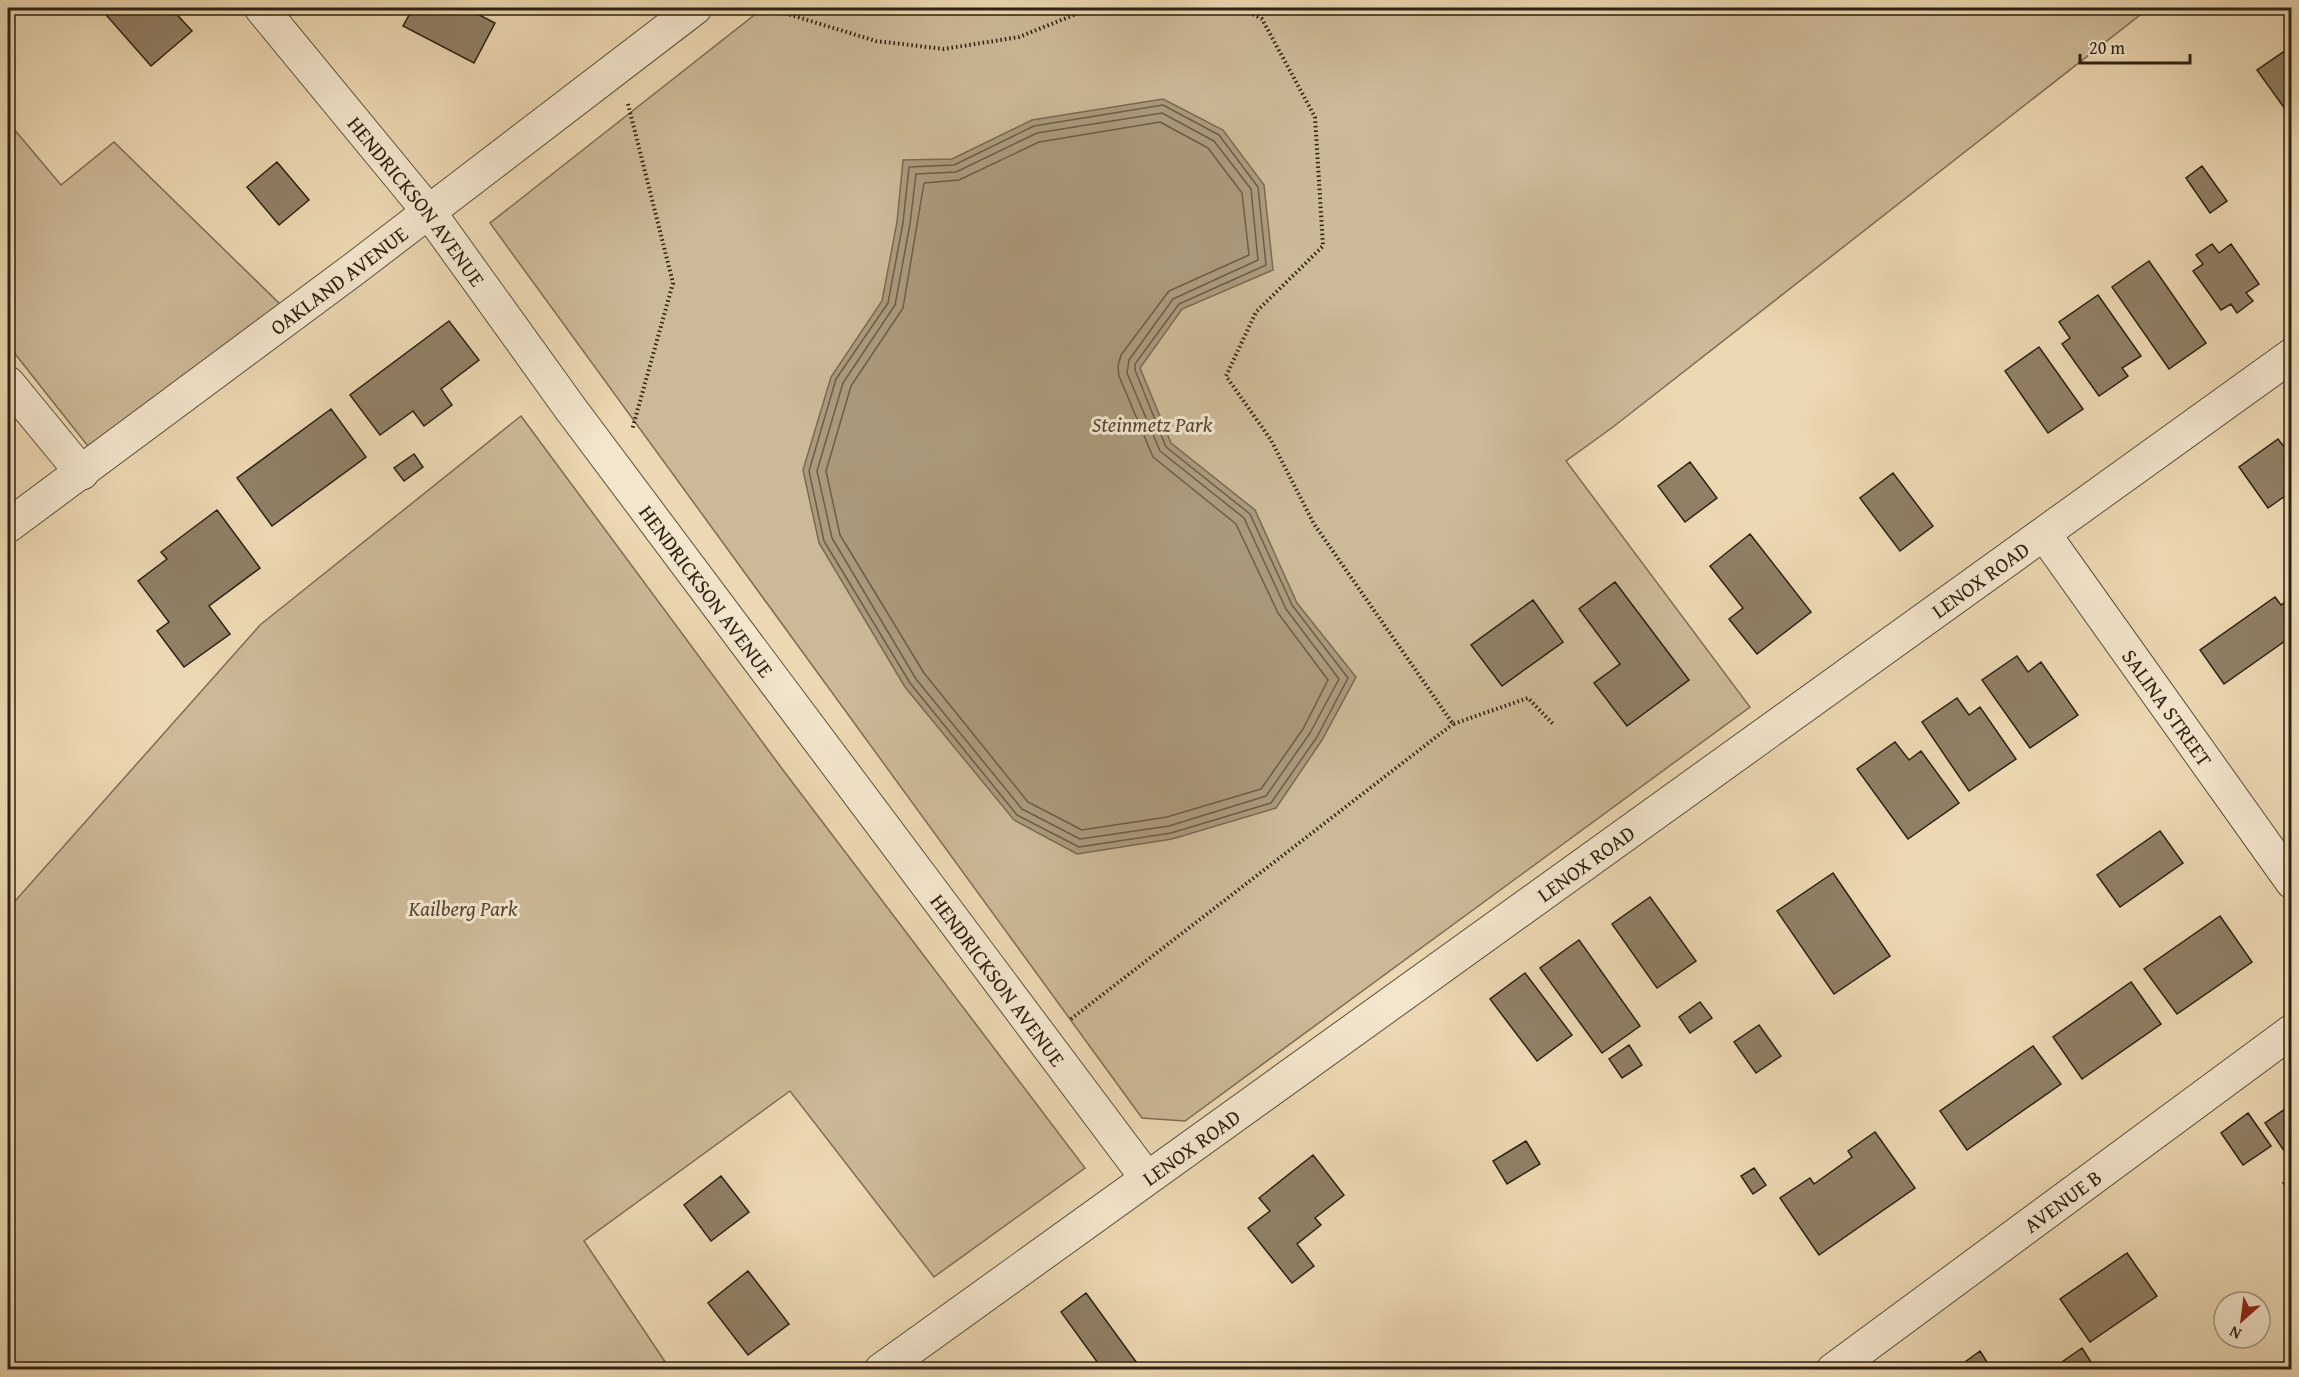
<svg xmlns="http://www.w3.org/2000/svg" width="2299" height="1377" viewBox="0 0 2299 1377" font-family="'Gentium Book Plus',serif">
	<rect width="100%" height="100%" fill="#ecd8b2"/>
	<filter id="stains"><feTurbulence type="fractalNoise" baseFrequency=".00333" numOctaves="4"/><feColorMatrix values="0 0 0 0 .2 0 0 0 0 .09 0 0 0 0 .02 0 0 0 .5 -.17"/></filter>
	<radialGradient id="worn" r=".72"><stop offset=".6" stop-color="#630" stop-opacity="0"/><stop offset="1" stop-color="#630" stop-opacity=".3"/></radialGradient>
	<path fill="#ccb997" stroke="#7c6d55" stroke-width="1.5" d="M756,8H2149L1613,427L1566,461L1750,707L1185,1121L1142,1118L490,223L753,16Z
		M8,122L61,185L114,142L282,306L91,450L8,345Z
		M521,416L783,770L1085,1168L934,1277L790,1091L584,1241L670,1369H8V909L260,625Z"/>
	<path fill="#ab9a7c" stroke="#796a52" stroke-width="1.5" d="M1163,99L1223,130L1264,185L1273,270L1182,309L1140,368L1171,443L1255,510L1297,603L1356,677L1322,740L1276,808L1172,839L1077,854L1014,820L905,687L819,543L803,470L831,377L882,301L897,222L903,160L952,159L1032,120Z"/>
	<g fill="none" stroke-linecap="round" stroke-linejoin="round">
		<path stroke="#6c5e48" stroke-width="1.5" d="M1163,105L1219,135L1258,187L1266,265L1179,304L1135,364V370L1166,447L1250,514L1292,605L1348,678L1317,737L1271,803L1171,833L1079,847L1017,815L910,683L824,541L809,471L836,379L888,303L903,223L909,167L954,165L1034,126Z
			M1162,113L1214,141L1251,189L1258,260L1173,299L1129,360L1127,373L1160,451L1244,518L1286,609L1339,679L1310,733L1266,796L1169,826L1080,839L1022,809L916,679L832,538L817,471L843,383L895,305L910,224L916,174L956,172L1037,133Z
			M1160,122L1208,148L1242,193L1249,255L1169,291L1121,355L1118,366L1119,376L1153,457L1236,524L1278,613L1328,680L1303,729L1261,789L1167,817L1082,830L1028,802L924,673L840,535L826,471L851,386L903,308L924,183L959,180L1039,142Z"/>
	</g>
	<path fill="#908066" stroke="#2d2113" stroke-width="1.5" d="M100,8H171L192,31L151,66Z
		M413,8H466L495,23L474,63L403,26Z
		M2292,46V105L2285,109L2257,70Z
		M277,162L309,200L279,225L247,187Z
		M2202,166L2227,201L2210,213L2186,178Z
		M2212,244L2219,253L2231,244L2259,284L2246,293L2253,301L2237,313L2231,304L2221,310L2193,271L2203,264L2196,255Z
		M2149,261L2206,343L2169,369L2112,287Z
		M2098,295L2141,356L2122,368L2128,376L2099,396L2062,344L2070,338L2059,322Z
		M449,321L479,360L441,389L452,405L424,426L413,411L380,435L350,395Z
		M2039,347L2083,409L2048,433L2005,371Z
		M331,409L366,457L272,526L237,478Z
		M2278,439L2292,457V491L2268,508L2239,467Z
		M414,454L423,467L404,481L394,468Z
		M1690,462L1717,498L1685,522L1658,486Z
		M1893,473L1933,526L1900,551L1860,498Z
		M217,510L260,568L209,606L230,634L184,667L157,631L169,622L138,581L167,559L161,552Z
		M1750,534L1811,612L1757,654L1729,619L1743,608L1710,566Z
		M1615,582L1689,680L1627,726L1594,683L1620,664L1579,609Z
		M2275,597L2281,605L2292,597V636L2224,684L2200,650Z
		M1533,600L1563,642L1502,686L1471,645Z
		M2017,656L2028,672L2041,662L2078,715L2030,748L1982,680Z
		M1957,698L1969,715L1980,707L2016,759L1969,791L1922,722Z
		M1895,742L1909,760L1921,751L1959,803L1908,839L1857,769Z
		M2160,831L2183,863L2120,907L2097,875Z
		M1833,873L1890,956L1834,994L1777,911Z
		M1650,897L1696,961L1657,988L1612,924Z
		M2220,916L2252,962L2177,1014L2144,969Z
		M1579,940L1640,1026L1602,1053L1540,968Z
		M1525,973L1572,1035L1537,1061L1490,999Z
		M2131,982L2161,1024L2082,1079L2053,1037Z
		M1700,1002L1712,1018L1690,1033L1679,1017Z
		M1759,1025L1781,1056L1756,1073L1734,1042Z
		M1629,1045L1642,1065L1622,1078L1609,1059Z
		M2033,1046L2061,1084L1967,1150L1940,1111Z
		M2292,1104V1156L2289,1158L2265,1123Z
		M2248,1113L2271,1146L2243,1165L2221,1133Z
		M1875,1132L1915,1188L1819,1255L1780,1198L1810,1178L1814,1184L1852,1157L1848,1151Z
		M1526,1141L1540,1164L1507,1184L1493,1161Z
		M1313,1155L1344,1195L1315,1218L1321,1225L1297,1244L1314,1266L1292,1283L1248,1228L1270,1211L1259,1198Z
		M1754,1168L1766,1185L1753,1194L1741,1176Z
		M721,1176L749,1212L711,1241L684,1205Z
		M2292,1178V1195L2283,1183Z
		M2127,1253L2157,1296L2090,1342L2060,1299Z
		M748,1271L789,1324L748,1355L708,1303Z
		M1086,1293L1142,1370H1103L1061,1312Z
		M2082,1348L2096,1370H2052V1369Z
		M1980,1351L1992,1370H1954Z"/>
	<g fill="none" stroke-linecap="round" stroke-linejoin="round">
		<g stroke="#5d4f3b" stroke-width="35">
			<g id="minor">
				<path id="s1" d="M261,8L429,212L570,408L1146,1177"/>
				<path d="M8,383L82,473"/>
				<path id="s2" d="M8,526L354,269L695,8"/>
				<path id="s3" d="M2044,534L2292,882"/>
				<path id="s4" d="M881,1370L2292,355"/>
				<path id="s5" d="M1833,1370L2292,1031"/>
			</g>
		</g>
		<path stroke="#2d2113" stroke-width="4" stroke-dasharray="1.5 3" stroke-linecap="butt" d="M768,8L876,41L944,49L1019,37L1091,8
			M1241,8L1262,19L1315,117L1323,246L1256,312L1226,376L1271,440L1314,524L1453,724L1528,698L1554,725
			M628,104L673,283L632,430
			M1071,1019L1453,724"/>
		<use href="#minor" stroke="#f3e6cd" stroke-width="33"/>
	</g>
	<g text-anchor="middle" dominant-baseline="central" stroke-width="6" stroke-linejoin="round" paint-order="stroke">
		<g font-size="21" fill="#2d2113" stroke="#f3e6cd">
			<text stroke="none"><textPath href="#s1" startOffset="248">HENDRICKSON AVENUE</textPath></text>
			<text stroke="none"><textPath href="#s2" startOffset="412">OAKLAND AVENUE</textPath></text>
			<text stroke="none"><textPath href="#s4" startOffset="1354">LENOX ROAD</textPath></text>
			<text stroke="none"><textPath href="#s1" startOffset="734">HENDRICKSON AVENUE</textPath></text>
			<text stroke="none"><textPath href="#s3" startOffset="213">SALINA STREET</textPath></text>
			<text stroke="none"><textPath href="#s4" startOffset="868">LENOX ROAD</textPath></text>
			<text stroke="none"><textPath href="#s1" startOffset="1220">HENDRICKSON AVENUE</textPath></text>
			<text stroke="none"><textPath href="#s4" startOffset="382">LENOX ROAD</textPath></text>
			<text stroke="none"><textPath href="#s5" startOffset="285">AVENUE B</textPath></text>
		</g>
		<g font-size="21" font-style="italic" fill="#554734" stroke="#f3e6cd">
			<text x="1152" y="424">Steinmetz Park</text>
			<text x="463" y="908">Kailberg Park</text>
		</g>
	</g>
	<rect width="2299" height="1377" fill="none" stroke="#ecd8b2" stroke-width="30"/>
	<rect x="9" y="9" width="2281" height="1359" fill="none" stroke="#2d2113" stroke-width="3"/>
	<rect x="15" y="15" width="2269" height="1347" fill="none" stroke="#2d2113" stroke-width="1.5"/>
	<g transform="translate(2242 1320) rotate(208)"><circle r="28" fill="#f3e6cd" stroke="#a49783" stroke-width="1.5"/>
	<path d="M0-4.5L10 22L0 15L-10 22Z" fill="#8f2418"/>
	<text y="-9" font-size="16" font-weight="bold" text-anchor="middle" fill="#2d2113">N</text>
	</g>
	<path d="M2080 54v9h110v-9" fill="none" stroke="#2d2113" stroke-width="3"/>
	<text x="2089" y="54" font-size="18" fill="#2d2113" stroke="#f3e6cd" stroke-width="4.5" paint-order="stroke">20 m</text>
	<rect width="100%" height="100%" filter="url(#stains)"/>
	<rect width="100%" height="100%" fill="url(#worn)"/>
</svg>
